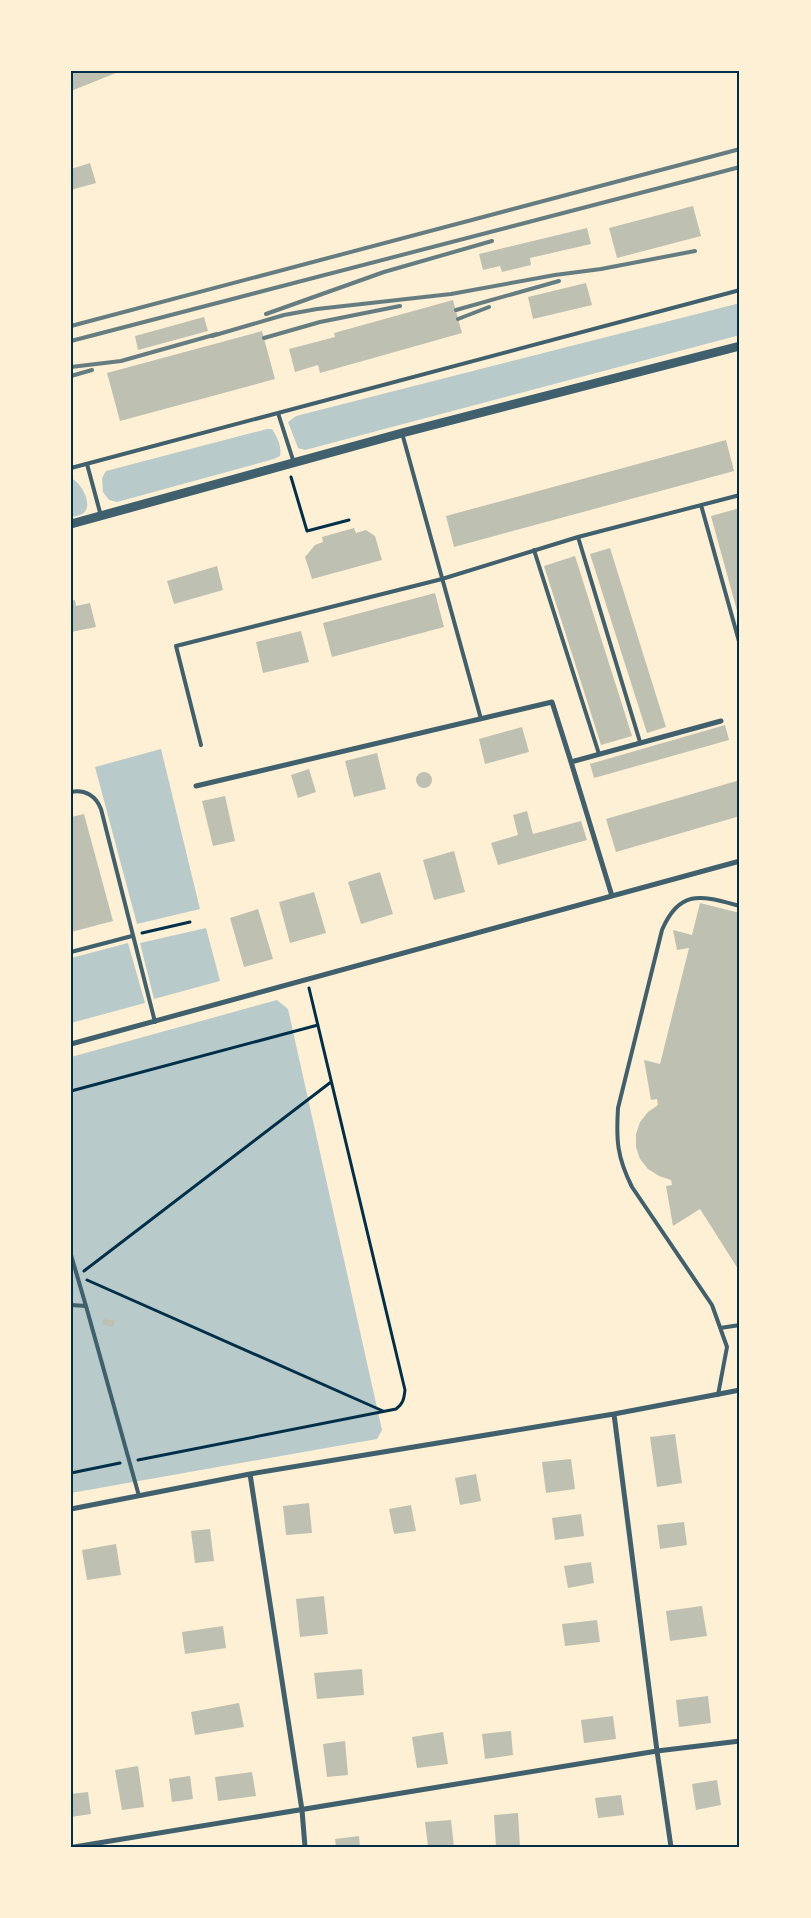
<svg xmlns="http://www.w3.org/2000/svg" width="811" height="1918" viewBox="0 0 811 1918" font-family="'Roboto Serif',serif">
	<rect width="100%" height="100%" fill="#fdf0d5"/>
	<path fill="#b9caca" d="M740,303V335L305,450L298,448L288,422L296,416Z
		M267,429H272C277,436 282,447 280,456L274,459L117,502L109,500L103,492L102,478L106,471Z
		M71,478C80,482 91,500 86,510C84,515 76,516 71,517Z
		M161,749L200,909L137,924L95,767Z
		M206,928L220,981L154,999L140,943Z
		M128,943L145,1003L71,1023V958Z
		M277,1000L288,1009L382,1430L377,1439L71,1493V1057Z"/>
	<path fill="#bec0b2" d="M71,71H121L71,91Z
		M90,163L96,183L71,190V169Z
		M693,206L701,236L617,258L609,228Z
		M587,228L591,244L530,258L531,265L502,272L500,266L483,270L479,254Z
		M586,283L592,305L533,319L528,297Z
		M453,300L462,333L320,373L318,365L295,372L289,349L335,337L334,333Z
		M204,317L208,331L138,350L135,336Z
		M262,331L275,379L120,421L107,373Z
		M726,440L734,471L454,547L446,516Z
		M740,508V618H739L711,516Z
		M354,528L356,533L366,530L375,536L382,560L312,579L305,557L315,545L323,542L322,537Z
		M610,548L666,727L647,733L590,554Z
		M575,556L632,736L601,745L544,566Z
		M217,566L223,590L174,604L167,581Z
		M435,593L444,627L332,657L323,623Z
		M75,600L76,606L90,603L96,627L71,632V601Z
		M301,631L309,662L263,673L256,642Z
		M725,725L729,740L594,778L590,764Z
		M522,727L529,752L485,764L479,739Z
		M377,753L386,789L354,797L345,761Z
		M309,769L316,792L298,798L291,775Z
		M416 780a8 8 0 1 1 16 0a8 8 0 1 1-16 0Z
		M740,780V816L616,852L606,819Z
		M225,796L235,841L213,846L202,801Z
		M527,811L533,834L581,821L587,840L498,865L491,843L518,835L513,815Z
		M84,814L113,921L71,932V817Z
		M454,851L465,892L434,900L423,860Z
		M380,872L393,914L361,924L348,882Z
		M314,892L326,933L290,943L279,902Z
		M700,903L740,913V1272L700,1209L673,1226L666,1186L672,1185L671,1180L659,1176L648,1169L640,1159L636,1147V1134L640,1122L648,1112L658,1105L657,1099L651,1100L644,1060L660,1064L689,948L677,950L673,930L692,935Z
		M258,909L273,959L244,967L230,918Z
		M104,1318L115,1321L113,1327L102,1324Z
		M675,1434L682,1483L657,1487L650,1437Z
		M571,1459L575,1489L546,1493L542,1462Z
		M476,1474L481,1501L460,1505L455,1478Z
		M309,1503L312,1533L286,1535L283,1506Z
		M411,1505L416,1531L394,1534L389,1509Z
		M581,1514L584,1536L555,1540L552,1518Z
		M684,1522L687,1545L660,1549L657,1525Z
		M210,1529L214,1561L195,1563L191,1531Z
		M116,1544L121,1575L87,1580L82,1550Z
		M591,1562L594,1583L568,1588L564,1566Z
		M324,1596L328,1634L300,1637L296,1599Z
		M702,1606L707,1636L670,1641L666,1611Z
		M597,1620L600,1642L565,1646L562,1624Z
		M223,1626L226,1648L185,1654L182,1632Z
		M362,1669L364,1695L317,1699L314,1673Z
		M708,1696L711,1723L679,1727L676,1700Z
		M239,1703L244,1727L195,1735L191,1712Z
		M613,1716L616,1739L584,1743L581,1720Z
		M511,1731L513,1755L485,1759L482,1734Z
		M443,1732L448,1764L417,1768L412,1737Z
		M345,1741L348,1775L327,1777L323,1744Z
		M138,1766L144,1807L122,1810L115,1770Z
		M252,1772L256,1796L218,1801L215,1777Z
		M190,1776L193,1799L172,1802L169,1779Z
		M717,1780L721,1805L696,1810L692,1784Z
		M88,1792L91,1814L71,1817V1794Z
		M621,1795L624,1815L598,1818L595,1798Z
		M518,1813L520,1847H496L494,1815Z
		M451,1820L454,1847H428L425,1822Z
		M359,1836L360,1847H336L335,1839Z"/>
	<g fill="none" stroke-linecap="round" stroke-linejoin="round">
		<path stroke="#003049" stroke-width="3" d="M291,477L307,531L349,520
			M142,933L190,922
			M71,1091L318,1025
			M84,1271L331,1082
			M87,1280L383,1411
			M138,1460L396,1409C403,1404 404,1399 405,1390L309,988
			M71,1473L120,1463"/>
		<path stroke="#3f606c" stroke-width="4" d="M278,413L294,463
			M402,433L481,719
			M87,464L101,516
			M71,468L740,290
			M701,505L740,645
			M578,537L640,742
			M534,550L599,754
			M201,745L176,646L442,579L578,537L740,495
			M71,792C85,789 96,796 101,809L155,1022
			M71,952L132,936
			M71,1255L86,1306
			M71,1305L86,1306L139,1496
			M720,1328L740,1325
			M718,1395L727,1347L712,1305L632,1187C617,1157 616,1140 618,1108L662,930C680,888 702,896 740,906"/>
		<path stroke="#3f606c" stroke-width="5" d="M196,786L552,702L571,762
			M612,896L571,762L721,721
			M71,1044L740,861
			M614,1414L657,1751L671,1847
			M250,1474L302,1810L305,1847
			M71,1509L250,1474L614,1414L740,1390
			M74,1847L657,1751L740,1741"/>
		<path stroke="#3f606c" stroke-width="9" d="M71,524L402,433L740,346"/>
		<path stroke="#657d81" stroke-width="4" d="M456,310L559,281
			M266,314L384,272L492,241
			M458,319L489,307
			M71,326L740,149
			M212,336L284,315L317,309L451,294L555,275L601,269L695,251
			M264,338L320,322L400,306
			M71,341L740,167
			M71,367L121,361L217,334
			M71,376L92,370"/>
	</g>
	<rect width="811" height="1918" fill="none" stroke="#fdf0d5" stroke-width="145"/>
	<rect x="72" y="72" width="666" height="1774" fill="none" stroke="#003049" stroke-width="2"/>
</svg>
